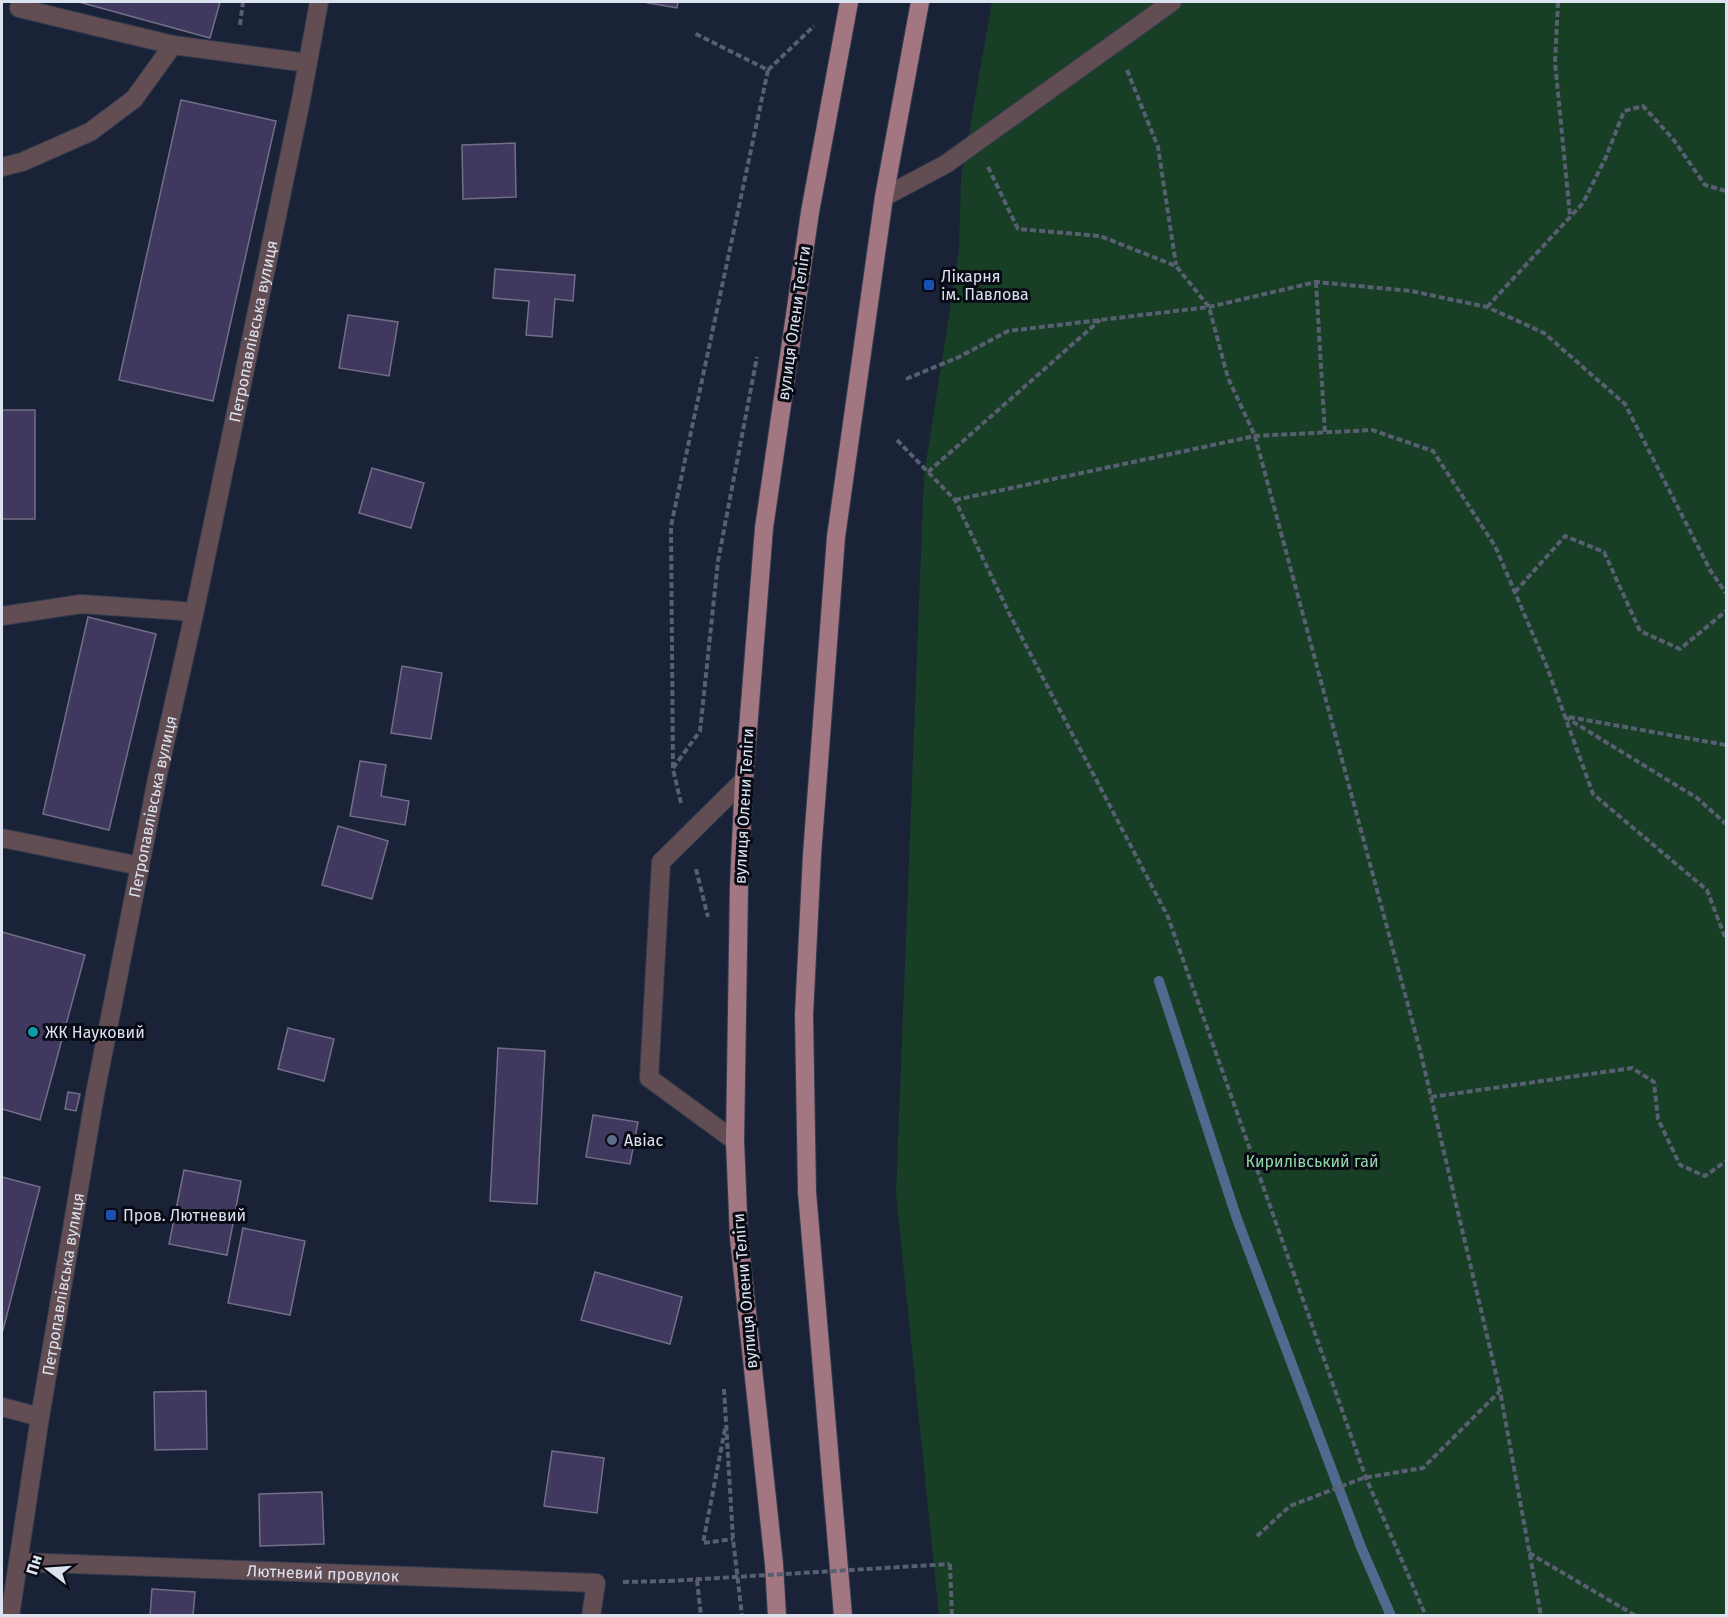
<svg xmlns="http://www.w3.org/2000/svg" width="1728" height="1617" viewBox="0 0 1728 1617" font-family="'Fira Sans',sans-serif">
	<rect width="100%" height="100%" fill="#192236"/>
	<path fill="#193e26" d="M992,2H1726V1615L939,1616L896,1193L924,475L959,251L961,178Z"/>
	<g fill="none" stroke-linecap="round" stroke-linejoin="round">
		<path stroke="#506a8f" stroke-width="10" d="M1159,981L1237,1219L1361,1547L1391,1616"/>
	</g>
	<path fill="#41385f" stroke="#736e88" stroke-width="1.5" d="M79,2H220L210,38Z
		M643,2H678L677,8Z
		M181,100L276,121L213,401L119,380Z
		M515,143L516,197L463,199L462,145Z
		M495,269L575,275L573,301L555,299L552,337L526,335L529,301L493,298Z
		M348,315L398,322L389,376L339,368Z
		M2,410H35V519H2Z
		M372,468L424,483L411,528L359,513Z
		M88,617L156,634L109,830L43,814Z
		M402,666L442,673L431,739L391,733Z
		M360,761L386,765L381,796L409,801L405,825L350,816Z
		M338,826L388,841L372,899L322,885Z
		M2,932L85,955L40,1120L2,1109Z
		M288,1028L334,1039L324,1081L278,1069Z
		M498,1048L545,1051L537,1204L490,1201Z
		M68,1092L80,1094L76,1111L65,1109Z
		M593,1115L638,1122L630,1164L586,1157Z
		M184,1170L241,1181L227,1255L169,1244Z
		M2,1177L40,1187L3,1330H2Z
		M243,1228L305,1241L290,1315L228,1303Z
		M595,1272L682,1297L670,1344L581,1320Z
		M206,1391L207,1449L155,1450L154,1392Z
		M552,1451L604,1458L597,1513L544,1506Z
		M322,1492L324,1544L260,1546L259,1494Z
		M152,1589L195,1592L193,1616H150Z"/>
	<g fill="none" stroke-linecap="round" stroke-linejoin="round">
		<g stroke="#343d50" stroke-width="20">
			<g id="minor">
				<path d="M19,8L173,45L308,63"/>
				<path d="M2,167L22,162L90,132L134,99L173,45"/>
				<path d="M884,197L946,164L1172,2"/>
				<path d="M2,616L81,604L182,611L194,614"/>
				<path d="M2,838L140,866"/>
				<path d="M735,1141L649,1078L661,862L744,780"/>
				<path d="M2,1407L40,1417"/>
				<path id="s1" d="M19,1562L596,1583L591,1616"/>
				<path id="s2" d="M10,1616L40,1417L95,1094L158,774L194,614L301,100L319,2"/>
			</g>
		</g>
		<g stroke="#343d50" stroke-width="20">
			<path id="major" d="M777,1616L774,1564L739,1238L735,1141L739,885L744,780L764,528L810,212L849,2
				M843,1616L807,1192L804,1015L812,855L836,537L884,197L920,2"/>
		</g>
		<path stroke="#575f71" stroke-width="4" stroke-dasharray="6 3" stroke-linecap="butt" d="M1558,2L1555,62L1570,216
			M240,25L243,2
			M768,70L814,26
			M1127,70L1158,147L1176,265
			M988,167L1018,229L1100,236L1176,266L1209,307L1228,378L1255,436L1420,1050L1500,1391L1541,1616
			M1316,282L1325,434
			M1487,307L1583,203L1606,157L1624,111L1643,106L1673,139L1705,185L1726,191
			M906,379L959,357L1008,331L1209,307L1316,282L1411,291L1487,307L1544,333L1625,404L1710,570L1726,593
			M897,440L955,500L1010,615L1168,917L1366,1478L1426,1616
			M928,472L1100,320
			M955,500L1255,436L1372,430L1433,451L1495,546L1547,667L1593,794L1707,890L1726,940
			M1515,592L1565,536L1604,552L1640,631L1680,649L1726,611
			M1565,717L1697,798L1726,824
			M1569,717L1726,745
			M673,768L700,731L718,561L757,357
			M681,803L673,769L671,526L768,70L694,33
			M696,869L708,917
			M1431,1097L1632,1068L1654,1082L1658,1119L1680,1165L1705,1176L1726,1161
			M724,1389L733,1539L742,1616
			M725,1429L703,1543L733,1539
			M1257,1536L1290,1506L1363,1478L1423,1468L1499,1392
			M1529,1553L1636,1616
			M950,1564L952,1616
			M697,1580L701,1616
			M623,1582L669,1581"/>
		<use href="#minor" stroke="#624d52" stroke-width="18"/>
		<use href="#major" stroke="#a27782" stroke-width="18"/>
		<path stroke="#575f71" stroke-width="4" stroke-dasharray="6 3" stroke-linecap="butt" d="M669,1581L950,1564"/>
	</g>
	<g fill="#1a4fb4" stroke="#080b14" stroke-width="2">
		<rect x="923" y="279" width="12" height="12" rx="3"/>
		<rect x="105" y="1209" width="12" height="12" rx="3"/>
	</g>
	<circle fill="#0f9aa8" stroke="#080b14" stroke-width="2" cx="33" cy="1032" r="6"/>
	<circle fill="#5c6f8a" stroke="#080b14" stroke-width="2" cx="612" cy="1140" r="6"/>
	<g text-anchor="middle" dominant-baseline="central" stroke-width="6" stroke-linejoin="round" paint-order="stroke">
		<g font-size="16" fill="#dbe2f0" stroke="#080b14" text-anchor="start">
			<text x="941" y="276">Лікарня<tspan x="941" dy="18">ім. Павлова</tspan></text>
			<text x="45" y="1032">ЖК Науковий</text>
			<text x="624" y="1140">Авіас</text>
			<text x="123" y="1215">Пров. Лютневий</text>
		</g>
		<g font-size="16" fill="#dbe2f0" stroke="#080b14">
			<text transform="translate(794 323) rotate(-82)">вулиця Олени Теліги</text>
			<text stroke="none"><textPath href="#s2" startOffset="1308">Петропавлівська вулиця</textPath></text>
			<text stroke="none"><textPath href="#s2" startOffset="822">Петропавлівська вулиця</textPath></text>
			<text transform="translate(744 806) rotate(-87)">вулиця Олени Теліги</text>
			<text stroke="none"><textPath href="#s2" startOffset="336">Петропавлівська вулиця</textPath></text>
			<text transform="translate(745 1291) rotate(-95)">вулиця Олени Теліги</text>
			<text stroke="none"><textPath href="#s1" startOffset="304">Лютневий провулок</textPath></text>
		</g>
		<g font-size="16" fill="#93d7a7" stroke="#080b14">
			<text x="1312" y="1161">Кирилівський гай</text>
		</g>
	</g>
	<rect width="1728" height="1617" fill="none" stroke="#dbe2f0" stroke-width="6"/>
	<g transform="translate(48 1569) rotate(287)" stroke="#080b14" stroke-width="4.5" paint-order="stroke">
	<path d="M0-4.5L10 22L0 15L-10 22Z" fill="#dbe2f0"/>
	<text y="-9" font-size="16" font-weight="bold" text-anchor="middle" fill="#dbe2f0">Пн</text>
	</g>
</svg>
